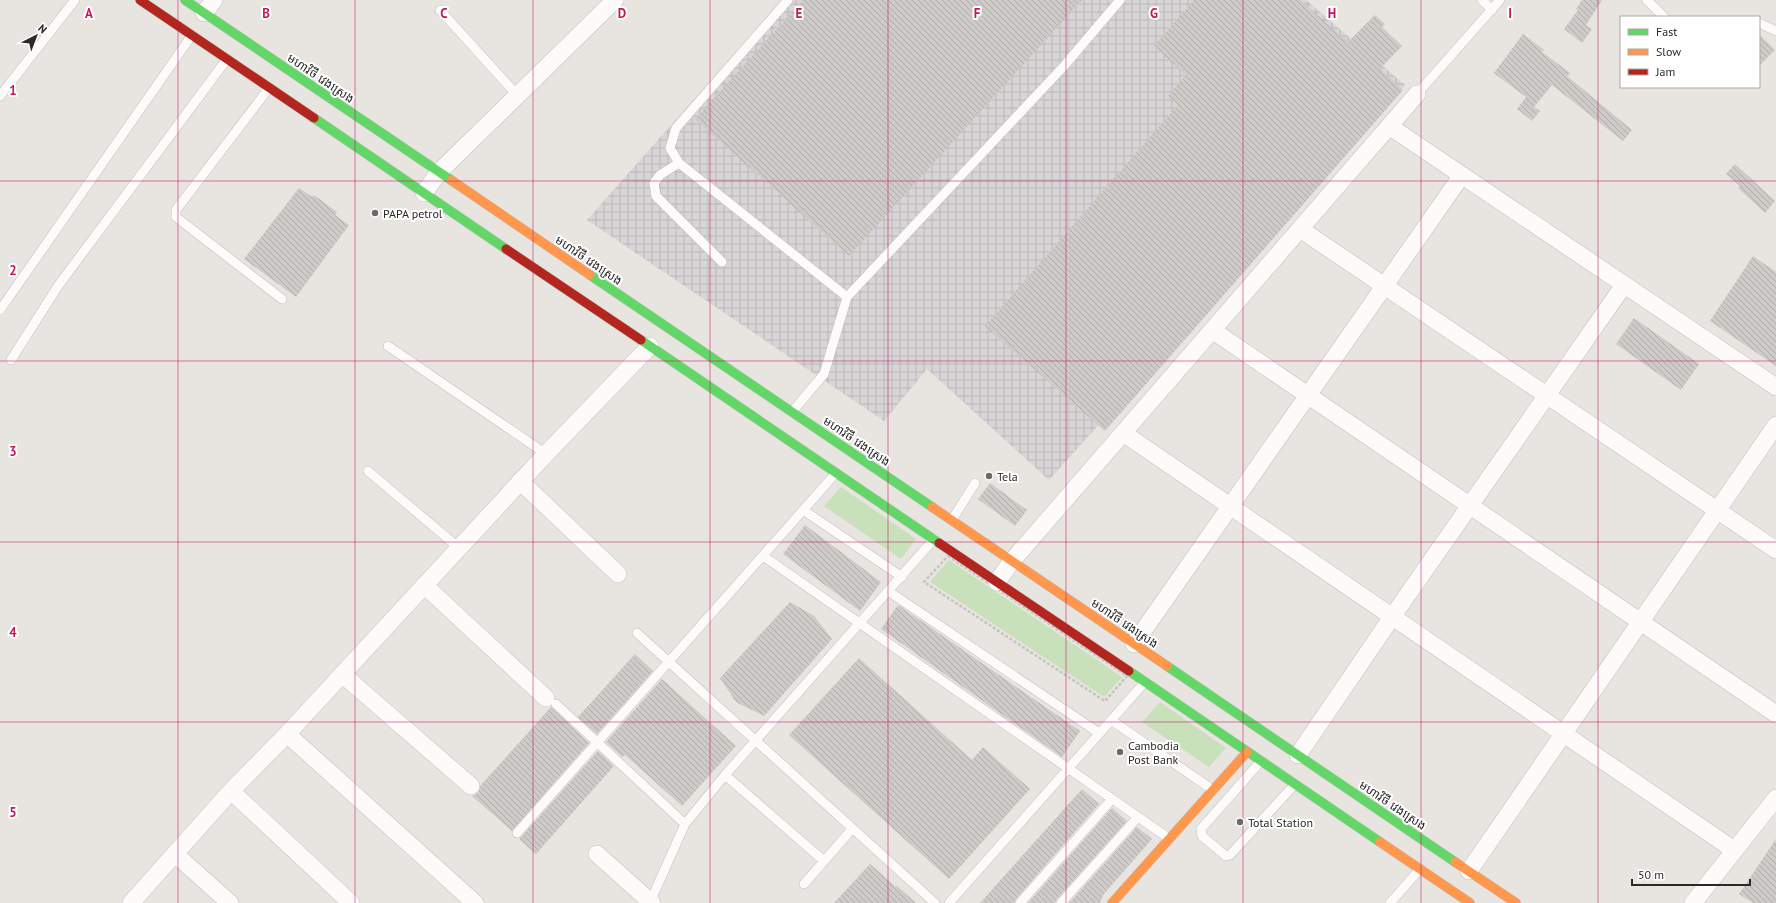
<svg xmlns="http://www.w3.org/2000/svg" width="1776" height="903" viewBox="0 0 1776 903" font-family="'PT Sans','Noto Sans Khmer',sans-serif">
	<defs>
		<pattern id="industrial-grid" width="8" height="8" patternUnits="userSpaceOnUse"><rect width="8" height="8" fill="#d8d5d7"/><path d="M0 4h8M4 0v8" fill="none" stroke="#b9b7b9"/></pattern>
		<pattern id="building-back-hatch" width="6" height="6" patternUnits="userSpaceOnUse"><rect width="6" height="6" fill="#cdcac7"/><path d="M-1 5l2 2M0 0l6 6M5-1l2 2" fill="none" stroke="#b0aeab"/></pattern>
	</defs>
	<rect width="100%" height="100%" fill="#e8e4e0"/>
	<path fill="url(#industrial-grid)" d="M782,0H1306L1405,85L1049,480L927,369L884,421L587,220Z"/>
	<path fill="#c8e1bb" d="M841,487L916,539L901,559L824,506Z
		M949,560L1122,677L1104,697L930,582Z
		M1160,702L1226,748L1209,767L1142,722Z"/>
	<path fill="url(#building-back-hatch)" d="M803,0H1082L849,256L695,119Z
		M1194,0H1300L1348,42L1375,15L1385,24L1382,27L1402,46L1380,69L1403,90L1105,431L985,326L1178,105L1168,96L1186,75L1154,46Z
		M1582,0H1602L1586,25L1592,29L1582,43L1564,29L1578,10L1576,9Z
		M1523,34L1544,50L1542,52L1570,73L1567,76L1632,130L1623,141L1552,85L1534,107L1540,111L1532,121L1517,109L1526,97L1494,73Z
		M1759,34L1775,50L1759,66Z
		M1735,164L1775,201L1765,213L1738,188L1740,186L1726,174Z
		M299,188L312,197L314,195L337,212L335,215L349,225L296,297L244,259Z
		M1753,256L1776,272V366L1710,321Z
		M1634,318L1699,364L1681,390L1616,344Z
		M990,483L1027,510L1015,526L978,499Z
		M805,525L881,582L860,611L783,554Z
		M790,602L814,616L832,639L764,716L736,702L720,678Z
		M898,605L1080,731L1062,757L881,629Z
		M635,654L653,671L597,734L578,717Z
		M859,658L972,760L983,747L1030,789L949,879L789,735Z
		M662,679L736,746L682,806L625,755L622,757L606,742Z
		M551,707L589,743L512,831L472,796L478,793L481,785Z
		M598,751L614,766L536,854L520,840V838Z
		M1082,789L1099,804L1016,899L1014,903H980Z
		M1112,808L1127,821L1057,899L1055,903H1028Z
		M1137,827L1152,839L1103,895L1100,903H1069Z
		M1776,839V903H1753L1739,894Z
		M870,864L896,887L897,886L916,903H834Z"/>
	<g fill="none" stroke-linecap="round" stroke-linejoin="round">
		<g stroke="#c1c0c1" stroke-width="10">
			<path id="lane" d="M788,0L676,128L670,148L679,163L847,297
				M1482,0L1492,10
				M1647,0L1664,17
				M440,10L518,96
				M1759,23L1776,31
				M269,88L176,210V217L282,299
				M1417,94L1500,0
				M0,96L75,0
				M679,163L660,175L654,183L656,196L722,262
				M0,310L192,35
				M388,346L546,454
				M11,360L58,286L227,59
				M792,412L824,374L847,297L1064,66L1120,0
				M368,471L459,548
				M803,510L902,577
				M952,520L975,483
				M763,556L1164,835
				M888,591L1099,733
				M637,633L935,903
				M556,704L685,824
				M1111,720L1213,790
				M1261,761L1201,829L1202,836L1226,856L1230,855L1295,784
				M725,775L824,861
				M517,833L836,473
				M804,884L852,829
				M650,902L685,824L725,775L934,539
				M949,903L1145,682
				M1020,903L1112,799
				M1061,903L1138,817
				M1390,903L1420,869"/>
		</g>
		<g stroke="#c1c0c1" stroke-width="18">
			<path id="street" d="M204,13L214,0
				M1389,126L1776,387
				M424,193L439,172L615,0
				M1300,229L1776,550
				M1212,330L1776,714
				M1123,433L1734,850
				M520,481L618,574
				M997,582L1012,561L1417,94
				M424,585L546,698
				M1134,644L1462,175
				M342,674L471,786
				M287,734L475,903
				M1298,755L1392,617L1624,285
				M231,791L351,903
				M175,854L230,903
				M597,854L652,903
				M1469,871L1776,425
				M131,903L231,791L287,734L546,454L650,346
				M1693,903L1776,798"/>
		</g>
		<g stroke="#c1c0c1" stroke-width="10">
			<path id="fast" d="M185,0L451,180
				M314,118L506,249
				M590,275L932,507
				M641,340L939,543
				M1167,666L1455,862
				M1129,671L1380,842"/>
		</g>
		<g stroke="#c1c0c1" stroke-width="10">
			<path id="slow" d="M451,180L590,275
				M932,507L1167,666
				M1380,842L1470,903
				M1455,862L1516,903
				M1112,903L1247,752"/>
		</g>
		<g stroke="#c1c0c1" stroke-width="10">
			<path id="jam" d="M140,0L314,118
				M506,249L641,340
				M939,543L1129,671"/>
		</g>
		<path stroke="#c4c4c4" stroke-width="2.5" stroke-dasharray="3 2" stroke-linecap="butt" d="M948,556L1127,676L1105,701L924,582Z"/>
		<use href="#lane" stroke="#fcfbfa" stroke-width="9"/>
		<use href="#street" stroke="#fcfbfa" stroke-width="17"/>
		<use href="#fast" stroke="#63d668" stroke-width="9"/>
		<use href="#slow" stroke="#ff974d" stroke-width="9"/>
		<use href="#jam" stroke="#b3261e" stroke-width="9"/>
	</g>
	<path fill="none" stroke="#c2185b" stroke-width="1" stroke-opacity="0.55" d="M178,0V903M355,0V903M533,0V903M710,0V903M888,0V903M1066,0V903M1243,0V903M1421,0V903M1598,0V903M0,181H1776M0,361H1776M0,542H1776M0,722H1776"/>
	<g fill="#6c6a69" stroke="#fff" stroke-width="1.5">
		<circle cx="375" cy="213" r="4"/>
		<circle cx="989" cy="476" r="4"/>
		<circle cx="1120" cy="752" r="4"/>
		<circle cx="1240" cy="822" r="4"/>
	</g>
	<g text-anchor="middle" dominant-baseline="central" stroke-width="4" stroke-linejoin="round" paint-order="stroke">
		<g font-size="12" fill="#292929" stroke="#fff">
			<text transform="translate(321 78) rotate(34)">មហាវិថី វេងស្រេង</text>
			<text transform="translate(589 260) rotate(34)">មហាវិថី វេងស្រេង</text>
			<text transform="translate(857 441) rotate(34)">មហាវិថី វេងស្រេង</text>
			<text transform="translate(1125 623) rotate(34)">មហាវិថី វេងស្រេង</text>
			<text transform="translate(1393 805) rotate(34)">មហាវិថី វេងស្រេង</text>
		</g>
		<g font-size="12" fill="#292929" stroke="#fff" text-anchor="start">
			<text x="383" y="213">PAPA petrol</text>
			<text x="997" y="476">Tela</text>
			<text x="1128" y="745">Cambodia<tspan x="1128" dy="14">Post Bank</tspan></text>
			<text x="1248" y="822">Total Station</text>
		</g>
	</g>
	<g font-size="13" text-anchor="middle" font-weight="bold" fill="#c2185b" stroke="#fff" stroke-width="4" stroke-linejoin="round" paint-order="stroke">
		<text x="89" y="18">A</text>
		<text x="266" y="18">B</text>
		<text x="444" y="18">C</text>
		<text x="622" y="18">D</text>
		<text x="799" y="18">E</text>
		<text x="977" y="18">F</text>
		<text x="1154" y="18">G</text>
		<text x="1332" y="18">H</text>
		<text x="1510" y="18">I</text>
		<text x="13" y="95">1</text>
		<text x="13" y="275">2</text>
		<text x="13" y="456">3</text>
		<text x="13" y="637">4</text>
		<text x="13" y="817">5</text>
	</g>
	<rect x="1620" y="16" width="140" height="72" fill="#ffffff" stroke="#a9a9a9"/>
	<rect x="1628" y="29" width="20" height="6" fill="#63d668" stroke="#a9a9a9"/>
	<text x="1656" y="36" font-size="12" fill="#292929">Fast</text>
	<rect x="1628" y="49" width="20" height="6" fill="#ff974d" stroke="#a9a9a9"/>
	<text x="1656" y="56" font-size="12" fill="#292929">Slow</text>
	<rect x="1628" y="69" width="20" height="6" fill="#b3261e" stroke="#a9a9a9"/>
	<text x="1656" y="76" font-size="12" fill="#292929">Jam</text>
	<g transform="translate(36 36) rotate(42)" stroke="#ffffff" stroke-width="3" paint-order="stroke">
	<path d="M0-3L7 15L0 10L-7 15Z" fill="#292929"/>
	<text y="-6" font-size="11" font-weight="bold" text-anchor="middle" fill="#292929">N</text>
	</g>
	<path d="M1632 879v6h118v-6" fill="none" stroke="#292929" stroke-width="2"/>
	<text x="1638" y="879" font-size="12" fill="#292929" stroke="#ffffff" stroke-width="3" paint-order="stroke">50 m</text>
</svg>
